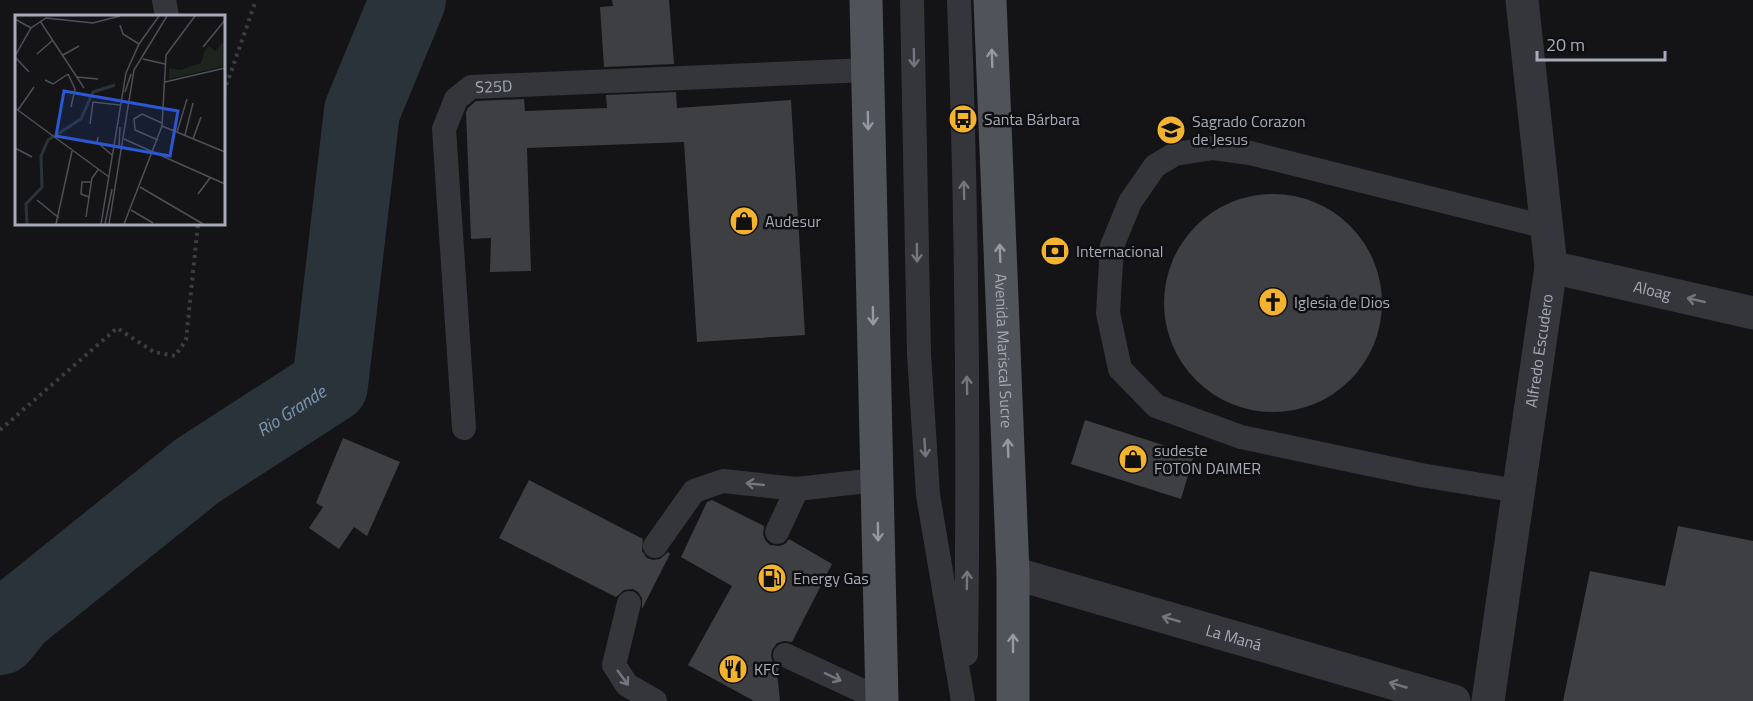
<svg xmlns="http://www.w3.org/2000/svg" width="1753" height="701" viewBox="0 0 1753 701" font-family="'Titillium Web',sans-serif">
	<rect width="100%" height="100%" fill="#141416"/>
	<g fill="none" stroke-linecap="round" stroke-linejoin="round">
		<path stroke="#2a333a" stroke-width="76" id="s1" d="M0,637L18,615L197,471L330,385L362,111L408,0"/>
	</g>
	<path fill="#3e3f43" d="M612,0H669L674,64L604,67L600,7L613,6Z
		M676,92L677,108L791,100L805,335L697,342L684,142L527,148L531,271L490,272L491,238L471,239L466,112L468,108L476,101L524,99L525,111L607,108L606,95Z
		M1164 303a109 109 0 1 1 218 0a109 109 0 1 1-218 0Z
		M1085,420L1194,455L1181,499L1071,464Z
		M343,438L400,462L367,536L354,527L339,549L309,528L323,507L316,503Z
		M529,480L643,539L642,551L647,558L653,560L660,559L668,552L670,554L642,609V598L638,592L633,589L624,590L616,597L499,538Z
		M712,500L764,526L763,534L765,540L770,545L779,546L785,544L789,539L832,564L792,642L784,641L777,643L772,650L771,656L773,663L779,668L777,673L780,701H754L688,665L732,586L681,557L707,502Z
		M1678,526L1753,541V701H1563L1590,571L1665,586Z"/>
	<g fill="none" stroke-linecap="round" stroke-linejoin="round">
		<path stroke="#3b3d42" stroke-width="4" stroke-dasharray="3 4.5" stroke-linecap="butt" d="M224,92L256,0
			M0,430L117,328L154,352L175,356L186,340L198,224"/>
		<g stroke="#35363b" stroke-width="24">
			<path d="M164,0L167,16"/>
			<path d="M912,0L919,354L928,495L963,701"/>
			<path d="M959,0C967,218 969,436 966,654"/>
			<path id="s2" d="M464,428L444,129L456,99L471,87L867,70"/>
			<path d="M1518,491L1421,475L1241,437L1156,406L1120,369L1108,313L1112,246L1130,202L1155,166L1175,154L1213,148L1250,153L1546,227"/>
			<path d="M777,532L797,489"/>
			<path d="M655,546L694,491L723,481L797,489L876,480"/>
			<path d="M629,603L614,665L627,685L655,701"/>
			<path d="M785,655L882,700"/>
		</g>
		<g stroke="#35363b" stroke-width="33">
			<path id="s3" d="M1551,267L1753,313"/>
			<path id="s4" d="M1013,573L1454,701"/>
			<path id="s5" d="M1488,701L1551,267L1522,0"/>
		</g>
		<g stroke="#51535a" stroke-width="33">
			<path d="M866,0L882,701"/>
			<path id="s6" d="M990,0L1013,573V701"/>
		</g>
	</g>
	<defs><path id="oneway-shaft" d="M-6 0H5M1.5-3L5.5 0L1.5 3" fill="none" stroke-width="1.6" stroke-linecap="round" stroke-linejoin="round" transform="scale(1.5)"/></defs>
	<g stroke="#73767f">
		<use href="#oneway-shaft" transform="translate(914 58) rotate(89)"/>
		<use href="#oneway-shaft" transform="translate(964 190) rotate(-91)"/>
		<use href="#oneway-shaft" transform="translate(917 253) rotate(89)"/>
		<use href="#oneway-shaft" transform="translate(1696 300) rotate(-167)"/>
		<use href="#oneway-shaft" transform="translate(967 385) rotate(-91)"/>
		<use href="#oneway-shaft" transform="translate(925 448) rotate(86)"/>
		<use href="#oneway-shaft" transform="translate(755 484) rotate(-174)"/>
		<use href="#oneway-shaft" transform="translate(967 580) rotate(-89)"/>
		<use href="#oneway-shaft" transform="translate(1171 619) rotate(-164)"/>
		<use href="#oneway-shaft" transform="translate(833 677) rotate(25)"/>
		<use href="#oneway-shaft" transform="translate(623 678) rotate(54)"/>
		<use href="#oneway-shaft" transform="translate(1398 685) rotate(-164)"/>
	</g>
	<g stroke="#9599a4">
		<use href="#oneway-shaft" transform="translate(992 58) rotate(-92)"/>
		<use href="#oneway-shaft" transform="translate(868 121) rotate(89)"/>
		<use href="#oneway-shaft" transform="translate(1000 253) rotate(-92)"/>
		<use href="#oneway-shaft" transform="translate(873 316) rotate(89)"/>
		<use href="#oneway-shaft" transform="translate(1008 448) rotate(-92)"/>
		<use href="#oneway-shaft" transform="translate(878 532) rotate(89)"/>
		<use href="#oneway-shaft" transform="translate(1013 643) rotate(-90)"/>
	</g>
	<defs>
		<g id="bus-disc" transform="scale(1.5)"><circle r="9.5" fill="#f4b32f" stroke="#0f0f11"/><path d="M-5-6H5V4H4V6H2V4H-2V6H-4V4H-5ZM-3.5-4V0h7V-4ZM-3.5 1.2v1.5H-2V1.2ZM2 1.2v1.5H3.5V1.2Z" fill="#111"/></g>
		<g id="school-disc" transform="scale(1.5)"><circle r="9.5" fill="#f4b32f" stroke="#0f0f11"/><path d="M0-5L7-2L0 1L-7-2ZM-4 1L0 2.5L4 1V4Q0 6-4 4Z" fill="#111"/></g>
		<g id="shop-disc" transform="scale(1.5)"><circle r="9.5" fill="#f4b32f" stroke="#0f0f11"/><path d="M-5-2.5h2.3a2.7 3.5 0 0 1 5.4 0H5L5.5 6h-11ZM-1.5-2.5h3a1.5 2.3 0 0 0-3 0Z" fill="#111"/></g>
		<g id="bank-disc" transform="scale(1.5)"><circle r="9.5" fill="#f4b32f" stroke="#0f0f11"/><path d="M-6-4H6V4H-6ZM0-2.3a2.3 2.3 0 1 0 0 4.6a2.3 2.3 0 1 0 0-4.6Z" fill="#111"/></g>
		<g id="church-disc" transform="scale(1.5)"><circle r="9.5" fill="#f4b32f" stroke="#0f0f11"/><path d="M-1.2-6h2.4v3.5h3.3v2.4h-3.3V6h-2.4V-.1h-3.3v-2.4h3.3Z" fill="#111"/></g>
		<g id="fuel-disc" transform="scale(1.5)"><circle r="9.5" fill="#f4b32f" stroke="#0f0f11"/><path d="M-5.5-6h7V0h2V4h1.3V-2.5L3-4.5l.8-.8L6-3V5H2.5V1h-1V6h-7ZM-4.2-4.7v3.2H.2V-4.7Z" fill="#111"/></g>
		<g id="restaurant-disc" transform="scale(1.5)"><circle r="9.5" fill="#f4b32f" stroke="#0f0f11"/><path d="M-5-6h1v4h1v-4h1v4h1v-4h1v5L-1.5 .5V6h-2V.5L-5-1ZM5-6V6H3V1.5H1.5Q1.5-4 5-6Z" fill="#111"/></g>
	</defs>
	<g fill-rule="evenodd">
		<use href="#bus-disc" x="963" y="119"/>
		<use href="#school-disc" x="1171" y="130"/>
		<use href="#shop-disc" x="744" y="221"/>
		<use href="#bank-disc" x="1055" y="251"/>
		<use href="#church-disc" x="1273" y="302"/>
		<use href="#shop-disc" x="1133" y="459"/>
		<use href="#fuel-disc" x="772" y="578"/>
		<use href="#restaurant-disc" x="733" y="669"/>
	</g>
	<g text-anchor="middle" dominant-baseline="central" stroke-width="5" stroke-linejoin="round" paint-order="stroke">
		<g font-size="16" fill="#a6abb7" stroke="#0f0f11">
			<text stroke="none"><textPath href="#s2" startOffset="374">S25D</textPath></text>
			<text stroke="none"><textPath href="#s3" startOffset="104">Aloag</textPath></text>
			<text stroke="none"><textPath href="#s6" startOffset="351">Avenida Mariscal Sucre</textPath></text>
			<text stroke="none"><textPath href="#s5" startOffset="354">Alfredo Escudero</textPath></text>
			<text stroke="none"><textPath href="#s4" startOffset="230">La Maná</textPath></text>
		</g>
		<g font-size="16" fill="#a6abb7" stroke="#0f0f11" text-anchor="start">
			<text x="984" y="119">Santa Bárbara</text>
			<text x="1192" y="121">Sagrado Corazon<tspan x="1192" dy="18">de Jesus</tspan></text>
			<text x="765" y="221">Audesur</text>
			<text x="1076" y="251">Internacional</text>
			<text x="1294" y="302">Iglesia de Dios</text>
			<text x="1154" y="450">sudeste<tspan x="1154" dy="18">FOTON DAIMER</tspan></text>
			<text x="793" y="578">Energy Gas</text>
			<text x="754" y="669">KFC</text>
		</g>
		<g font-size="18" font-style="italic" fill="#7c98b2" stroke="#0f0f11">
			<text stroke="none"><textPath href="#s1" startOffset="370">Rio Grande</textPath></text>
		</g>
	</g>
	<g transform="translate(15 15)">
		<rect width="210" height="210" fill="#141416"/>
		<path d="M207,28H210V51L154,64V53L165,55L186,48L190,35L194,31L200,36Z" fill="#1c241d"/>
		<path fill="none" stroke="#2a333a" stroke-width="3" d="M12,209L11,189L27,172L26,141L33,125L66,104L78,77L100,70"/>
		<path fill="none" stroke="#4e5056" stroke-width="1.5" d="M0,4L16,13M25,6L69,73M105,10L108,19L124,29M188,32L210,5M22,39L38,25M48,40L64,31M0,41L16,13L31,3L78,8L105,1M0,42L14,57M128,44L150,49M53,59L60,74L56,92M62,62L83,64M30,65L38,69L53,59M150,67L210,53M110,77L116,59M0,93L94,162M3,95L19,72M75,109L78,87L105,90M147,111L210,137M162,117L172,84M170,120L178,88M83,122L82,127L97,140M109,124L210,169M178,124L186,102M143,125L120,115L119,104L127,99L147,108M0,133L17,142M104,133L105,112M125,172L188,209M183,179L195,163M74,182L66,179L67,167H77M22,185L44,203M116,195L138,208M71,202L77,163L83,155M41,209L57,136M86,209L111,58L124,29L144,1M90,209L97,174M94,209L119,55L152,1M109,209L147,111L151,40L180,1"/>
		<path fill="#2b57d5" fill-opacity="0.15" stroke="#2b57d5" stroke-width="3" d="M49,76L163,96L155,141L41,121Z"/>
		<rect width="210" height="210" fill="none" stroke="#a6abb7" stroke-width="3"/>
	</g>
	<path d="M1537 51v9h128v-9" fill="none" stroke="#a6abb7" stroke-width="3"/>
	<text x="1546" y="51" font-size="18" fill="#a6abb7" stroke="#0f0f11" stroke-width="4.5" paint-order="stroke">20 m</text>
</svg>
